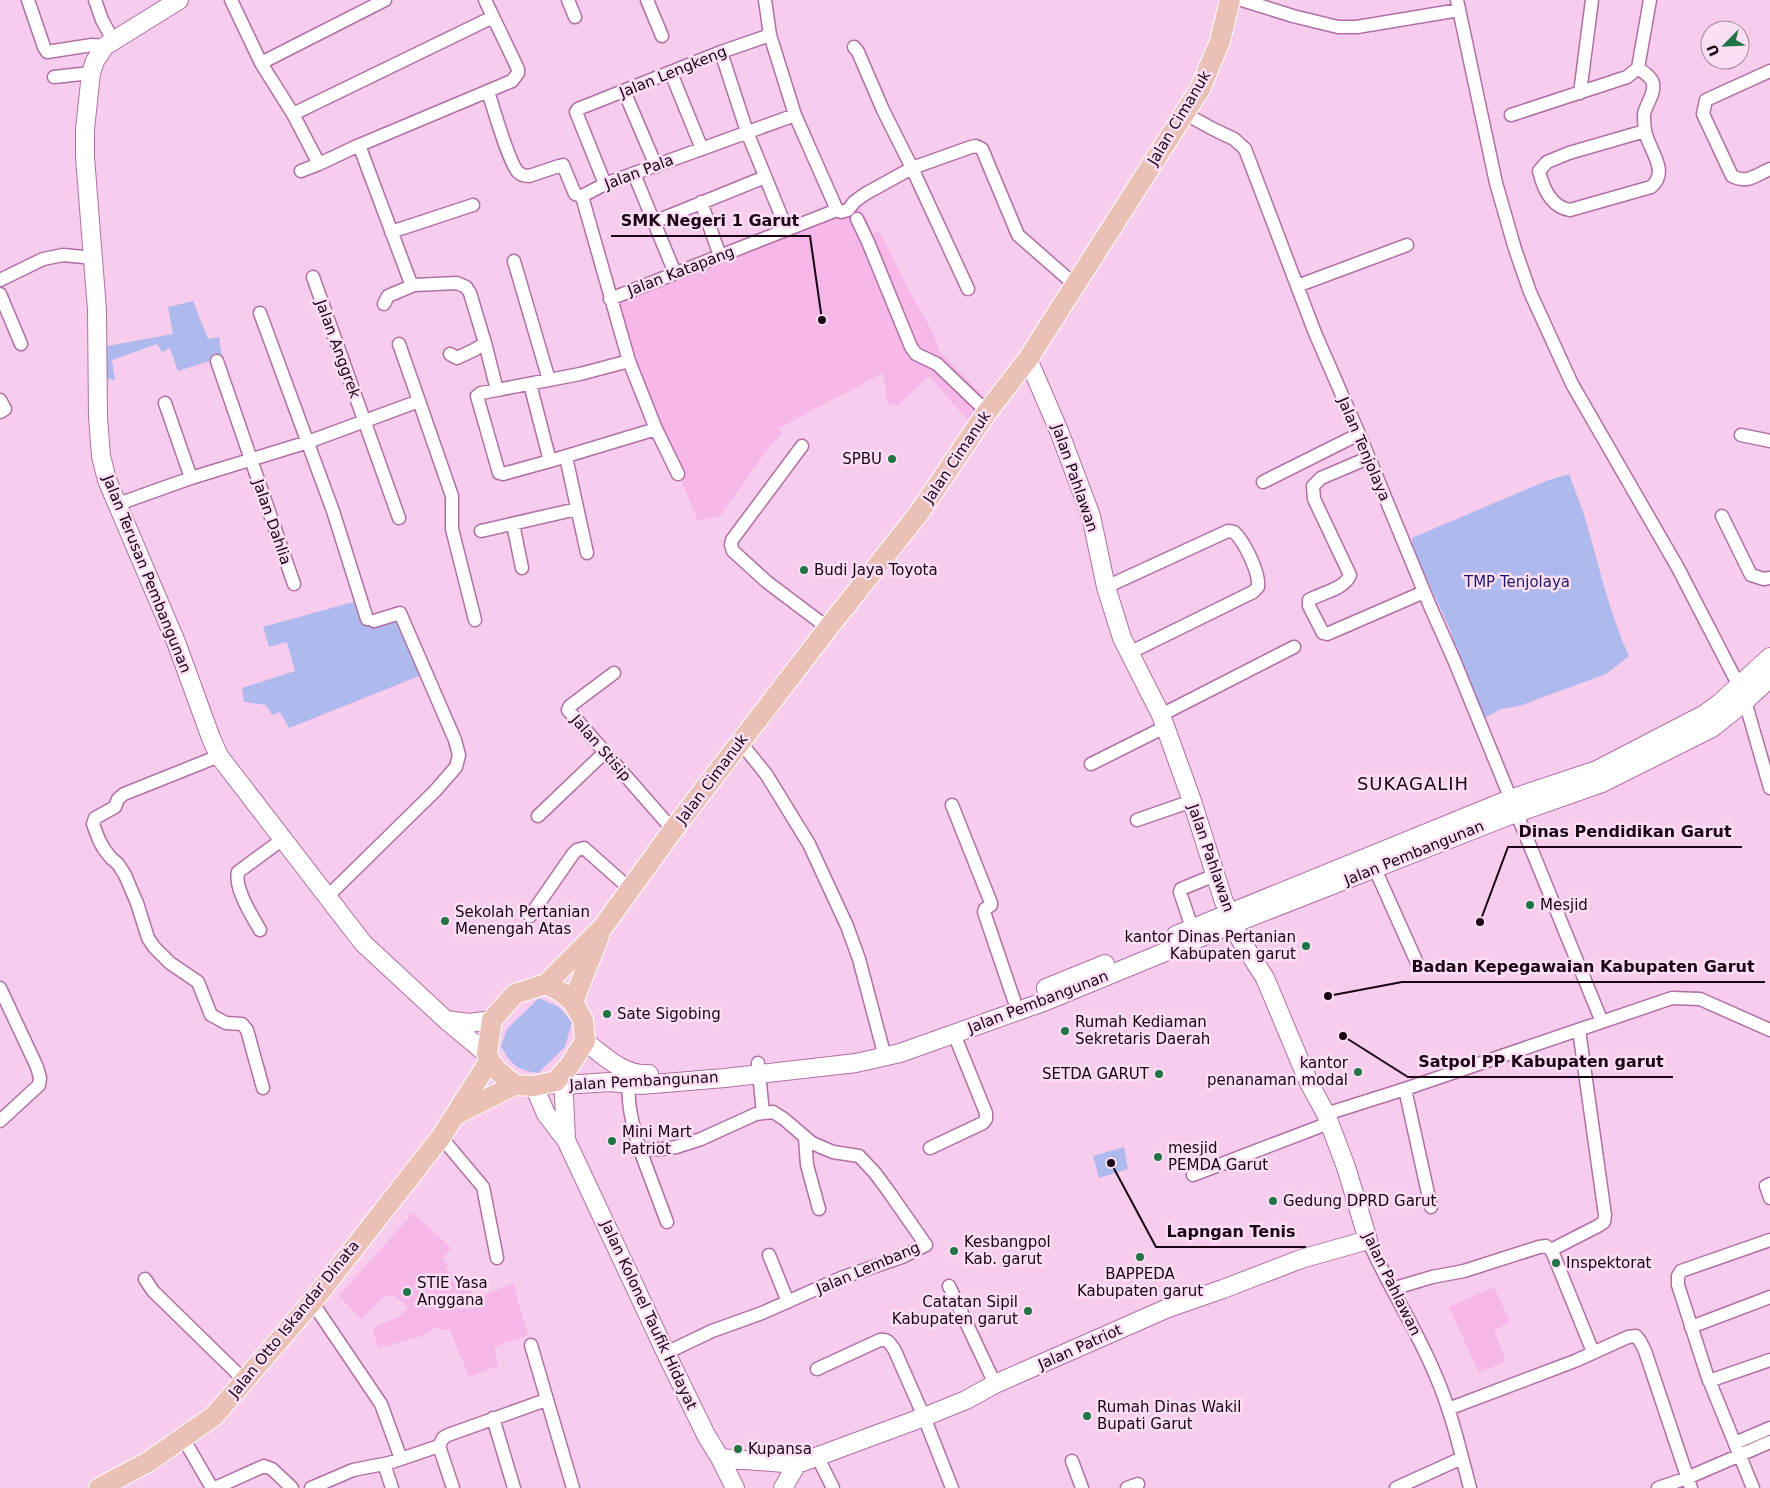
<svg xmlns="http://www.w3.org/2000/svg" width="1770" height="1488" viewBox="0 0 1770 1488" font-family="'DejaVu Sans',sans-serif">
	<rect width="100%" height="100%" fill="#f8cced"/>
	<path fill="#f6b8e8" d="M860,207L868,221L873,233L880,232L907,287L933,333L939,351L988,401L971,424L929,376L897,406L887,403L883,373L779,428L782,434L771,444L720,516L698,521L646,394L617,303Z
		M413,1213L451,1248L442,1259L449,1265L445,1268L478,1298L513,1283L528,1335L494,1347L498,1366L469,1377L450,1330L434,1328L422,1336L378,1348L372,1328L400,1316L408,1307L394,1296L383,1297L361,1320L339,1296Z
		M1494,1287L1510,1322L1494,1331L1506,1361L1479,1373L1449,1307Z"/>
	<path fill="#aeb9ed" d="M193,301L208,339L219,337L222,357L178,371L170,348L162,352L157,344L112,360L115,380L101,378L107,346L173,334L168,307Z
		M1569,474C1576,493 1584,512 1589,532C1601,574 1611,617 1629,656L1606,674L1519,706L1501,709L1483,719L1459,661L1451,632L1413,549L1412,538L1546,481Z
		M353,602L363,624L398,618L424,674L289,728L280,712L272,715L266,705L244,702L242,688L295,671L287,642L269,647L263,627Z
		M539,998L559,1007L572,1022L565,1047L538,1073C516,1070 511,1064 501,1046L507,1029Z
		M1124,1147L1128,1169L1099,1178L1093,1156Z"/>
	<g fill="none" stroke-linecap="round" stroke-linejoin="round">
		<g stroke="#b16fa3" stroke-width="15">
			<path id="street" d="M28,0L44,47L47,52L92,45L105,46
				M95,0L102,20L113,40
				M231,0L261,63L293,114L319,164L355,147L512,81L518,73V69L485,0
				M568,0L575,17
				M647,0L662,36
				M765,0L770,35L795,115L837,210
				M1242,0L1293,16L1338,27H1357L1459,10
				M1457,0L1496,183L1515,249L1530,292L1572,384L1678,568L1739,686L1745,701L1770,788
				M854,47L858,52L883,110L912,168L971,147L976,146L982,149L1018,235L1075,285
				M721,52L747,132L787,230
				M261,63L385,0
				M1638,68C1643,72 1652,77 1653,84C1655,94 1646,104 1644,114C1644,118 1644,125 1645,130C1647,148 1671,171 1651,187L1570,210C1551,207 1543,188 1539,171L1547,162L1569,153L1645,131
				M1770,71L1706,100L1703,114L1732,176C1747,184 1756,175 1770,169
				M671,73L702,149
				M54,77L91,73
				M488,91C493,107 509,163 518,172C521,175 525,176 529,176L559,166L563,165L575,194L583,197
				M624,91L656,166
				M1580,93L1592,0
				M1184,113L1213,129L1234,139L1245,149L1315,333L1359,434L1430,606L1454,660L1602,1022
				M293,114L493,17
				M1511,115L1627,77L1638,68L1650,0
				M359,145L410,281L414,285
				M301,171L319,164
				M634,174L675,273
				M605,184L576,112L578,109L721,52L770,35
				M701,202L720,256
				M857,219L868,242L911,347L916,354L937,364L987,412
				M654,222L765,177
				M391,232L473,205
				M514,261L549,380
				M313,277L399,518
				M0,280L43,259L63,255L94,258
				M1297,286L1407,245
				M0,294L21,344
				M610,299L837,210L841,212L848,210L854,202L865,194L912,168L968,289
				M384,304L388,296L414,285L457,283L466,287L470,293L485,343L497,390L580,374L629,361L583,200L584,195L605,184L795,115
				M260,313L333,511L367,619
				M399,344L419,401
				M450,354L457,358L474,350L485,343
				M217,361L294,584
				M629,361L656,429L678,474
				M530,384L550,461L656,429
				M497,390L481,393L477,396L499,473L503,474L550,461
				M0,400L5,409L0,412
				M165,403L191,478
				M1741,435L1770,441
				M802,446L732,540L731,545L733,551L767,582L828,628
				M566,457L587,553
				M1368,458L1321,478L1313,486L1314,499L1350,575C1345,589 1321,593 1309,600V606L1323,633L1327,634L1424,592
				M1263,482L1359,434
				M118,504L191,478L308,442L419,401L452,496V529L475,620
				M1722,516L1751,575L1764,579L1770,578
				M513,524L522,568
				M481,531L577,509
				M1106,587L1228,531L1234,532C1244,541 1260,573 1258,587L1253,592L1129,653
				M614,673L570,706L568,710L673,830
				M1161,715L1294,647
				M740,742L766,774L809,844L847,926L859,959L885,1057
				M219,756L124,794L118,799L115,807L95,818L93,824L99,840L104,849L111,858L118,864L125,875L137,903L148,938L154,947L170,963L198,982L211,1015L226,1023L242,1024L247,1030L263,1088
				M1091,764L1165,727
				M952,805L991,903V905L985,909L984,912L1014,1000
				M538,816L605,752
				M1137,820L1192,801
				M1375,869L1418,965
				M328,896L435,791L456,767L459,755L455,740L400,613L374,621
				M530,916L573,854L577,850L584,848L630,889
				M1192,928L1180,892L1181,889L1215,875
				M260,930C252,916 234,888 238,872L283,839
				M0,988L37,1067L40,1078L39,1085L0,1121
				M758,1063L763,1113
				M631,1076C624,1096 634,1130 640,1150L662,1149L676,1147L701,1139L756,1114L773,1112L784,1119L812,1143L833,1152L859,1156L875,1173L889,1192L926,1245L902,1257L841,1278L762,1313L712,1331L666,1353
				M1405,1089L1431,1207
				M1326,1114L1405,1089L1672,998L1700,999L1770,1030
				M441,1137L483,1187L497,1258
				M805,1137L807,1165L819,1209
				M930,1148L983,1123L986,1119V1113L954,1034
				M640,1150L667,1222
				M1193,1175L1329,1123
				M1770,1184L1766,1186L1770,1198
				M1368,1240C1388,1286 1416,1328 1435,1374C1451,1410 1460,1450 1470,1488
				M1551,1250L1598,1226L1604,1222L1605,1215L1579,1030
				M769,1255L788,1302
				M145,1279L153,1291L244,1380
				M949,1286L995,1384
				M1392,1289L1432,1277L1464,1271L1539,1247L1546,1246L1551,1250L1554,1256L1593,1352
				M312,1302L381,1404L401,1459
				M1691,1327L1770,1297
				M531,1345L573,1488
				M817,1369L880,1340C888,1339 891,1344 895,1351L924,1417L952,1488
				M1709,1381L1770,1360
				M1448,1409L1575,1361L1628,1337L1636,1336L1640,1341L1645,1351L1691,1488
				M493,1418L514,1488
				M183,1438L212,1488
				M1735,1443L1770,1428
				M439,1446L453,1488
				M817,1456L833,1488
				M1072,1461L1082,1488
				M384,1464L392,1488
				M215,1488L264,1466L272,1469L292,1488
				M311,1488L353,1470L389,1463L439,1446L443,1438L448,1435L546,1400
				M1127,1488L1138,1484
				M1396,1488L1462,1458
				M1658,1488L1687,1478L1770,1442
				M1753,1488L1707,1375L1678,1285V1276L1681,1271L1770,1240"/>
		</g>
		<g stroke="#b16fa3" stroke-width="20">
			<path id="secondary" d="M179,0L105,46L95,61L91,73L85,129V157L97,310L98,417L101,456L107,480L176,642L211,738L219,756L363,943L446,1020L487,1054
				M1176,935L1510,799L1597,770L1705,714L1721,702L1770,657
				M1046,988L1105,964
				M446,1020L469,1023L492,1020
				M585,1041C604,1056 624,1076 649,1074
				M563,1073L566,1140
				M545,1084L564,1085L610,1082L641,1085L725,1078L856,1063L900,1053L1046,1001L1243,920L1508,816L1602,783L1712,728L1741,705L1770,678
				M534,1086L546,1114L566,1140L666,1353L706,1435L720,1458L735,1488
				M720,1458L797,1464L924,1417L966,1400L995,1384L1168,1308L1223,1289L1301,1259L1368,1240L1346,1167L1326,1114L1309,1083L1265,978L1240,939L1223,899L1192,801L1161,715L1122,638L1106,587L1091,516L1059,431L1028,359
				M783,1488L797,1464"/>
		</g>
		<g stroke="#fff" stroke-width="22">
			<path id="primary" d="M546,984L561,992L573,1002L583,1020L585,1041L570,1065L556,1081L534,1086L515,1085L497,1070L488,1058L487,1054L492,1020L515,994L546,984L603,927L673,830L828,628L919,513L987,412L1028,359L1200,89L1220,41L1230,0
				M573,1002L599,936
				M457,1114L515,1085
				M99,1488L148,1462L214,1416L312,1302L441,1137L490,1060"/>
		</g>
		<use href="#street" stroke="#fff" stroke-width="12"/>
		<use href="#secondary" stroke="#fff" stroke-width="18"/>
		<use href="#primary" stroke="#ebc0b5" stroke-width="20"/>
	</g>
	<g fill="#207547" stroke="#fcdff4" stroke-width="2">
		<circle cx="892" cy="459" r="5"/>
		<circle cx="804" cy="570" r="5"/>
		<circle cx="1530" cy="905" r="5"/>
		<circle cx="445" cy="921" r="5"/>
		<circle cx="1306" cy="946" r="5"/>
		<circle cx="607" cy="1014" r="5"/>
		<circle cx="1065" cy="1031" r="5"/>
		<circle cx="1358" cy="1072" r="5"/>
		<circle cx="1159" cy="1074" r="5"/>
		<circle cx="612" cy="1141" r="5"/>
		<circle cx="1158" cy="1157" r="5"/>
		<circle cx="1273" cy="1201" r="5"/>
		<circle cx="954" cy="1251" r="5"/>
		<circle cx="1140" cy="1257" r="5"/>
		<circle cx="1556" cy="1263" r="5"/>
		<circle cx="407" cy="1292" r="5"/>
		<circle cx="1028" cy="1311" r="5"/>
		<circle cx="1087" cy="1416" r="5"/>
		<circle cx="738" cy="1449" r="5"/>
	</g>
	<g text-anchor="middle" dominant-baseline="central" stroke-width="5" stroke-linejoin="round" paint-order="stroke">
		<g font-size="15" fill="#190315" stroke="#fcdff4">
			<text transform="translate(673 72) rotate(-22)">Jalan Lengkeng</text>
			<text transform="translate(1179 118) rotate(-59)">Jalan Cimanuk</text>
			<text transform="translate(639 172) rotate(-21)">Jalan Pala</text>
			<text transform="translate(681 271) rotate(-21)">Jalan Katapang</text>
			<text transform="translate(338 349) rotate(70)">Jalan Anggrek</text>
			<text transform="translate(1364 449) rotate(67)">Jalan Tenjolaya</text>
			<text transform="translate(957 457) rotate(-56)">Jalan Cimanuk</text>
			<text transform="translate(1075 478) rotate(71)">Jalan Pahlawan</text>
			<text transform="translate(272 522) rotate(71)">Jalan Dahlia</text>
			<text transform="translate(147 574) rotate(68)">Jalan Terusan Pembangunan</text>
			<text transform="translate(601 748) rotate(49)">Jalan Stisip</text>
			<text transform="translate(712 779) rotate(-53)">Jalan Cimanuk</text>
			<text transform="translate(1414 853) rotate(-22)">Jalan Pembangunan</text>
			<text transform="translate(1211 858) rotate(71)">Jalan Pahlawan</text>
			<text transform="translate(1038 1002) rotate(-21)">Jalan Pembangunan</text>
			<text transform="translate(644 1081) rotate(-3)">Jalan Pembangunan</text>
			<text transform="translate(868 1268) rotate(-23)">Jalan Lembang</text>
			<text transform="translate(1392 1284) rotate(64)">Jalan Pahlawan</text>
			<text transform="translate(649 1315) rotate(65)">Jalan Kolonel Taufik Hidayat</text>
			<text transform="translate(294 1319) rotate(-51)">Jalan Otto Iskandar Dinata</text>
			<text transform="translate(1080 1347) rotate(-24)">Jalan Patriot</text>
		</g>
		<g font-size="15" fill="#190315" stroke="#fcdff4" text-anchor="start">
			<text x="882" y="459" text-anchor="end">SPBU</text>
			<text x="814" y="570">Budi Jaya Toyota</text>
			<text x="1540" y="905">Mesjid</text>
			<text x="455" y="912">Sekolah Pertanian<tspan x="455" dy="17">Menengah Atas</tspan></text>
			<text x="1296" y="937" text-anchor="end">kantor Dinas Pertanian<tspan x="1296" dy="17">Kabupaten garut</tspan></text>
			<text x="617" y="1014">Sate Sigobing</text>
			<text x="1075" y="1022">Rumah Kediaman<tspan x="1075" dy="17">Sekretaris Daerah</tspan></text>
			<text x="1348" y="1063" text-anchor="end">kantor<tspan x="1348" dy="17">penanaman modal</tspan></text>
			<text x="1149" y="1074" text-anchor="end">SETDA GARUT</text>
			<text x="622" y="1132">Mini Mart<tspan x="622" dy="17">Patriot</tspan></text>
			<text x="1168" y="1148">mesjid<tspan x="1168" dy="17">PEMDA Garut</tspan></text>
			<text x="1283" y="1201">Gedung DPRD Garut</text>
			<text x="964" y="1242">Kesbangpol<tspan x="964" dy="17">Kab. garut</tspan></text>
			<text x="1566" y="1263">Inspektorat</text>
			<text x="1140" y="1274" text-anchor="middle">BAPPEDA<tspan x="1140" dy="17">Kabupaten garut</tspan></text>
			<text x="417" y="1283">STIE Yasa<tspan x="417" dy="17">Anggana</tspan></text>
			<text x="1018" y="1302" text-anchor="end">Catatan Sipil<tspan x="1018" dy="17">Kabupaten garut</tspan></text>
			<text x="1097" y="1407">Rumah Dinas Wakil<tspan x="1097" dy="17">Bupati Garut</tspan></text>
			<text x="748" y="1449">Kupansa</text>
		</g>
		<g font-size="15" fill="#1c196a" stroke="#fcdff4">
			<text x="1517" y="582">TMP Tenjolaya</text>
		</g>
		<g font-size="18" letter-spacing="1" fill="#190315" stroke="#fcdff4">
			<text x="1413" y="783">SUKAGALIH</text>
		</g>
	</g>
	<path fill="none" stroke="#190315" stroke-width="2" d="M822 320L810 236H611M1480 922L1508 847H1742M1328 996L1402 982H1765M1343 1036L1408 1077H1673M1111 1163L1156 1247H1306"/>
	<g fill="#190315" stroke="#fcdff4" stroke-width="2">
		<circle cx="822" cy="320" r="5"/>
		<circle cx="1480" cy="922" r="5"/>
		<circle cx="1328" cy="996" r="5"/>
		<circle cx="1343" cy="1036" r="5"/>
		<circle cx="1111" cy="1163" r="5"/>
	</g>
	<g font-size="16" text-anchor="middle" font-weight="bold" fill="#190315" stroke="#fcdff4" stroke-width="5" stroke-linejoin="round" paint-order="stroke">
		<text x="710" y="226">SMK Negeri 1 Garut</text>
		<text x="1625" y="837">Dinas Pendidikan Garut</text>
		<text x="1583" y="972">Badan Kepegawaian Kabupaten Garut</text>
		<text x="1541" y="1067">Satpol PP Kabupaten garut</text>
		<text x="1231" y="1237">Lapngan Tenis</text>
	</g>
	<g transform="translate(1725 45) rotate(246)"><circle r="24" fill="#fcdff4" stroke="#a1879b"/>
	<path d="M0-4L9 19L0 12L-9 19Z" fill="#207547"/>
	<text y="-8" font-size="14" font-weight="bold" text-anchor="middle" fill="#190315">U</text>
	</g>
</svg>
